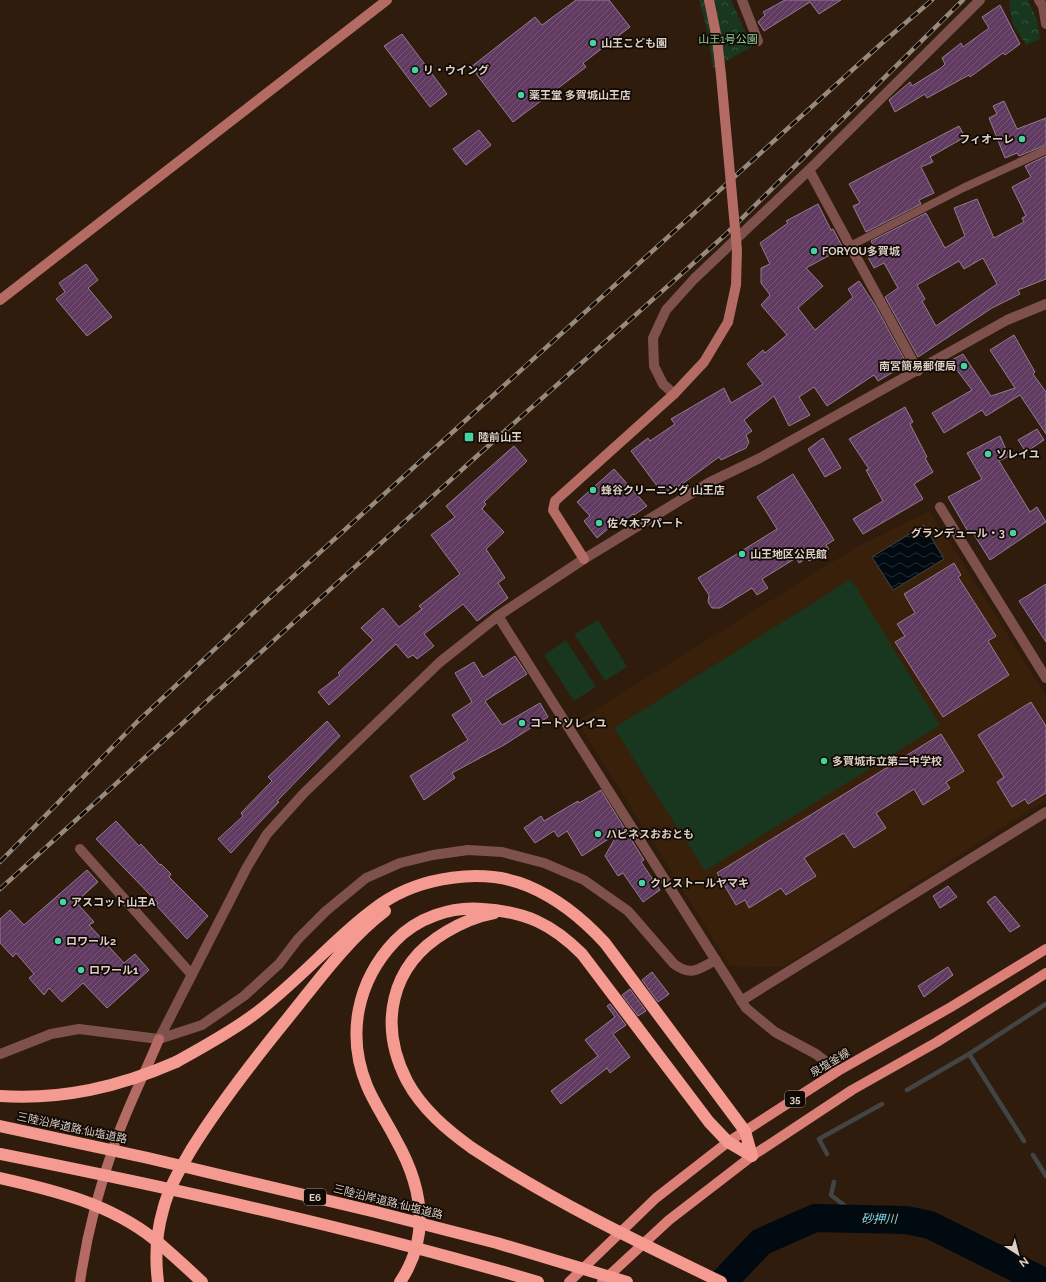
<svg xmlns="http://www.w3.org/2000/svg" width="1046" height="1282" viewBox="0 0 1046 1282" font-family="Raleway,'Noto Sans JP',sans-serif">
	<defs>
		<pattern id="park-crowns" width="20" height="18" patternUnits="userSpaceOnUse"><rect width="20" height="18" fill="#19361e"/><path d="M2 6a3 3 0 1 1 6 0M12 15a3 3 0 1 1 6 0" fill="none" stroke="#3a523d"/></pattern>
		<pattern id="water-waves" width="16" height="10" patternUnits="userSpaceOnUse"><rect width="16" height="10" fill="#000a10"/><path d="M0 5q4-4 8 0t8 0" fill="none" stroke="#252d31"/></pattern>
		<pattern id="building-hatch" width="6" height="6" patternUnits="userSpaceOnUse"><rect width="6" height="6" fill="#603a60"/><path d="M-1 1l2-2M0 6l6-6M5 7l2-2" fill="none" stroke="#765575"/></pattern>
	</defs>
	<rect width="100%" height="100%" fill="#2f1c0c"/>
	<path fill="#38200a" d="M930,511L1046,696V800L784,967L730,966L577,721L858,546Z"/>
	<path fill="url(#park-crowns)" d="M699,0H731L752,47L713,68L707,30Z
		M1011,0H1028L1037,20L1040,39L1026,45L1012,22L1009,4Z"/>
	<path fill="#19361e" d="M851,579L940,725L705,871L614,728Z
		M598,620L627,667L605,681L574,634Z
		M566,640L596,687L574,701L544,655Z"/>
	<path fill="url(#water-waves)" stroke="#424546" d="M924,525L944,559L893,590L872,557Z"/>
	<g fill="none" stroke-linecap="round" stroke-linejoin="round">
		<path stroke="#424546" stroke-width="4.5" d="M969,1054L1024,1141
			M907,1090L969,1054L1046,1004
			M827,1154L819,1139L882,1104
			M1033,1155L1046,1176
			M834,1182L831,1195L861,1218"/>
		<path stroke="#000a10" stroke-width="28" d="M723,1282L761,1242L815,1218L906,1220L930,1225L1044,1282"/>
	</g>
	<path fill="url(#building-hatch)" stroke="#927c91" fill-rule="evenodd" d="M576,0H609L630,27L583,63L586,67L513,122L471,67L535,17L542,25Z
		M785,0H841L819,14L810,2L764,31L758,22L765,15L763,12Z
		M1000,5L1020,44L1005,55L1003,53L970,77L969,75L927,98L925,94L895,112L889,100L910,82L912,86L941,68L945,64L942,58L961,43L963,47L989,28L982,17Z
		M402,34L447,94L430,107L384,46Z
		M1004,101L1017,129L1046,118V145L1019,156L1017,153L1005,158L989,118L997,114L993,106Z
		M959,126L965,137L930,157L933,162L921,167L934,193L919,200L921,204L866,232L853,206L860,203L849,184Z
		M479,130L491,145L466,165L453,149Z
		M1046,156V279L1018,290L1020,294L992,308L918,357L885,297L898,288L884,263L874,268L865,252L874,247L871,241L926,213L945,248L965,236L954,208L977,199L994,238L1024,222L1022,218L1026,216L1012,187L1031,177L1025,166ZM983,258L997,284L936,326L922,301L925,299L917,285L959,261L964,269Z
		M818,204L831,230L833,229L843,248L806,268L823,286L798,308L815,330L853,297L848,289L859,281L875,305L907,364L878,381L874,375L827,406L814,387L799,397L810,415L789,426L774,396L744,420L752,431L746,435L749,442L746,448L721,460L719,457L678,487L676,485L663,494L631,451L648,438L650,441L675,424L671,419L724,388L731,403L763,384L747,364L763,350L765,353L787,335L761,305L770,295L761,283V268L770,264L760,243L788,223L786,221Z
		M86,264L98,280L88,288L112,317L87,336L56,299L65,292L59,283Z
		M1014,335L1035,372L1033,374L1046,392V434L1020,395L986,416L982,410L944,433L932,413L972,390L950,361L963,354L991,396L1015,388L990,350Z
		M905,407L913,422L910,424L927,457L925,458L933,472L914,484L923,499L863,534L853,519L883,501L866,470L869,469L849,439Z
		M1037,429L1044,440L1026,452L1018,440Z
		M1000,436L1009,456L999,461L1030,512L1037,507L1046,522L990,560L973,533L970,535L948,497L982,479L967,453Z
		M823,438L841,468L825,477L808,449Z
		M514,446L527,461L484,502L486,504L482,509L504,532L486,549L505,578L498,583L508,598L477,621L463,604L424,634L434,646L417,659L413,655L408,658L396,644L329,705L318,692L340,675L338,673L373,640L361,628L383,608L399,627L422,609L419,606L460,574L431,535L455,517L446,506Z
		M614,469L647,506L634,515L633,514L617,526L615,523L597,538L584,521L590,516L577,502Z
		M793,474L834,540L826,545L829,549L809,561L807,558L799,563L796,558L762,579L768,588L757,595L752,588L720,608H712L708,602L709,595L698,578L777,529L757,497Z
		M954,563L961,575L958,577L996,636L988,641L1009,675L943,717L895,642L905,636L897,624L915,613L904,594Z
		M1046,584V642L1019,601Z
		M515,656L527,674L485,701L502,725L540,703L548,717L504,745L452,773L455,778L424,800L410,776L468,740L452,715L472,702L455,673L474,662L483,677Z
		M1031,702L1046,726V793L1028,804L1025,799L1012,807L997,782L1004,777L978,735Z
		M327,721L340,736L277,801L279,802L231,853L218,839L243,816L241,813L272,781L268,777Z
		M941,734L964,771L946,782L950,788L923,805L914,789L876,813L886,828L854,848L844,833L804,858L816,876L786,895L781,888L749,908L745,900L736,905L717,873Z
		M601,790L644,860L641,862L660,890L643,902L623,873L618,876L605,856L618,833L582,856L567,831L558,837L554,831L535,843L524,828L541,816L544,821L578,801L579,803Z
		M116,821L139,846L141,844L160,865L161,864L171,874L169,877L208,916L187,939L156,905L158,903L96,839Z
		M87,870L98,882L76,902L94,922L89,925L124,963L135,954L149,970L107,1008L83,983L62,1002L49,988L44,995L29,978L34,974L16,953L13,957L0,943V919L10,910L24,925Z
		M948,886L957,897L940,908L933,896Z
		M995,896L1020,926L1010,932L987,902Z
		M948,967L953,975L924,997L918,986Z
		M652,972L669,994L658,1002L642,980Z
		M630,989L646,1011L638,1016L622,995Z
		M610,1004L626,1025L613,1034L630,1057L610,1073L607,1068L561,1104L551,1091L598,1056L585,1040L615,1017L607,1006Z"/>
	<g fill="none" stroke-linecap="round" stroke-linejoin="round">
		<path stroke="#7e514c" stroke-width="8" d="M850,246L963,188L1046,150"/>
		<path stroke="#7e514c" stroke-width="10" d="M742,0L758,41
			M1039,0L1043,6L1046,24
			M809,170L918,371
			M674,394L663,384L654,366L653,338L666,310L694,279L809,170L980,0
			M940,507L1046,678
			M498,616L746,1008L775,1032L816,1054L838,1071
			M80,849L192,975
			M741,1001L1046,812
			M159,1039L247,867L267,834L304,793L440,662L498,616L584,559L710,482L760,458L1007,320L1046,304
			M0,1054L51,1034L79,1029L159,1039L202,1025L244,996L279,964L298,939L326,911L366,878L400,863L433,855L468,850L502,852L544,863L584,880L628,911L674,964C692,977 698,969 716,960"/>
		<path stroke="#b36b64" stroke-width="10" d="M0,300L387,0
			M584,559L553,510L555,501L674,394L704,362L728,322
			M80,1282C87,1233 99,1187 116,1140C128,1106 145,1073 159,1039"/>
		<path stroke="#dc7f76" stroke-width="10" d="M569,1282L656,1198L728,1142L838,1071L951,1007L1046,949
			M602,1282L669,1220L752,1156L852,1090L937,1042L1046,973"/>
		<path stroke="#f49a90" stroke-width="12" d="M176,1062C203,1047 231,1032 256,1013C300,980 336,936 381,904C420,877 483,867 528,886C559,899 583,919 605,943L745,1131L752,1156
			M472,1148C447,1130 422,1109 407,1081C378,1025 390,965 446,932C461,923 478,916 494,913
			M158,1282C155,1258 156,1234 163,1210C168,1189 180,1169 191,1150C220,1103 253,1061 288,1018C318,981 347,940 385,911
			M400,1282C431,1236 422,1186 396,1140C387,1122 375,1105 367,1086C346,1035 357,981 395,941C417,918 451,906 483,909C526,912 552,924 582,954L709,1122L728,1142L752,1156"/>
		<g stroke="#98897d" stroke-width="4.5">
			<path id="rail" d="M0,862L137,722L264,603L881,44L932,0
				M0,889L477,456L724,236L963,0"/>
		</g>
		<use href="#rail" stroke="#110904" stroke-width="3" stroke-dasharray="9" stroke-linecap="butt"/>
		<path stroke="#b36b64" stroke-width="10" d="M709,0L717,39L721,75L737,250L736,285L728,322"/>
		<path stroke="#f49a90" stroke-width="12" d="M0,1096C63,1100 119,1087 176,1062
			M0,1126L148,1158L376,1212L497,1243L627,1282
			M472,1148C551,1200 636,1241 721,1282
			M0,1154C181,1190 362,1230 538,1282
			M0,1178C54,1190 110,1204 154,1239C171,1253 187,1268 202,1282"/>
	</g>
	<g fill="#43d4a0" stroke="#110904" stroke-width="1.5">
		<circle cx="593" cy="43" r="4"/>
		<circle cx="415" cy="70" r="4"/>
		<circle cx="521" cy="95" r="4"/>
		<circle cx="1022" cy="139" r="4"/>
		<circle cx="814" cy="251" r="4"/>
		<circle cx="964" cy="366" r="4"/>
		<rect x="464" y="432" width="10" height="10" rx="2"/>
		<circle cx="988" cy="454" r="4"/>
		<circle cx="593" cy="490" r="4"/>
		<circle cx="599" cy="523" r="4"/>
		<circle cx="1013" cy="533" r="4"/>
		<circle cx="742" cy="554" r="4"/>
		<circle cx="522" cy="723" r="4"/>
		<circle cx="824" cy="761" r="4"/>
		<circle cx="598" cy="834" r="4"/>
		<circle cx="642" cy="883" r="4"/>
		<circle cx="63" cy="902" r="4"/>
		<circle cx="58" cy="941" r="4"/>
		<circle cx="81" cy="970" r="4"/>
	</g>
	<g text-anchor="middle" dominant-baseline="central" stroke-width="3.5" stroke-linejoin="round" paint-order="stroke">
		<g fill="#110904" stroke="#9f948b" stroke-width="1">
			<rect x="785" y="1091" width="20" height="16" rx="3"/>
			<rect x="304" y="1189" width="22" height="16" rx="3"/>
		</g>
		<g font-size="10" font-weight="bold" fill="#dccfc5">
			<text x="795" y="1099">35</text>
			<text x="315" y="1197">E6</text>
		</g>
		<g font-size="11" fill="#8fd398" stroke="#110904">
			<text x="728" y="39">山王1号公園</text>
		</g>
		<g font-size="11" font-weight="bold" fill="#dccfc5" stroke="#110904" text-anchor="start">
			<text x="601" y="43">山王こども園</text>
			<text x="423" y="70">リ・ウイング</text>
			<text x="529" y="95">薬王堂 多賀城山王店</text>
			<text x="1014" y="139" text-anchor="end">フィオーレ</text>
			<text x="822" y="251">FORYOU多賀城</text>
			<text x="956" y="366" text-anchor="end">南宮簡易郵便局</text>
			<text x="478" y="437">陸前山王</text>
			<text x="996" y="454">ソレイユ</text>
			<text x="601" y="490">蜂谷クリーニング 山王店</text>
			<text x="607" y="523">佐々木アパート</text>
			<text x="1005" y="533" text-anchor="end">グランデュール・3</text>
			<text x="750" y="554">山王地区公民館</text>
			<text x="530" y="723">コートソレイユ</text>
			<text x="832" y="761">多賀城市立第二中学校</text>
			<text x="606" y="834">ハピネスおおとも</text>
			<text x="650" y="883">クレストールヤマキ</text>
			<text x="71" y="902">アスコット山王A</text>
			<text x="66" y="941">ロワール2</text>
			<text x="89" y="970">ロワール1</text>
		</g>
		<g font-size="11" fill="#dccfc5" stroke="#110904">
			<text transform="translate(830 1063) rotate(-31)">泉塩釜線</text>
			<text transform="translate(72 1128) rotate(12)">三陸沿岸道路;仙塩道路</text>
			<text transform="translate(388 1202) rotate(14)">三陸沿岸道路;仙塩道路</text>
		</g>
		<g font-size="12" font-style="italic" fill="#71defb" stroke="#110904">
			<text transform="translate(879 1219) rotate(1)">砂押川</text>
		</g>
	</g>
	<g transform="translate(1018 1254) rotate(144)" stroke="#110904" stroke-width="3" paint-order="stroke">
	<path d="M0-3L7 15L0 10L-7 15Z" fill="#dccfc5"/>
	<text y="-6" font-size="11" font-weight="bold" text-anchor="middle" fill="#dccfc5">N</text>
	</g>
</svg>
